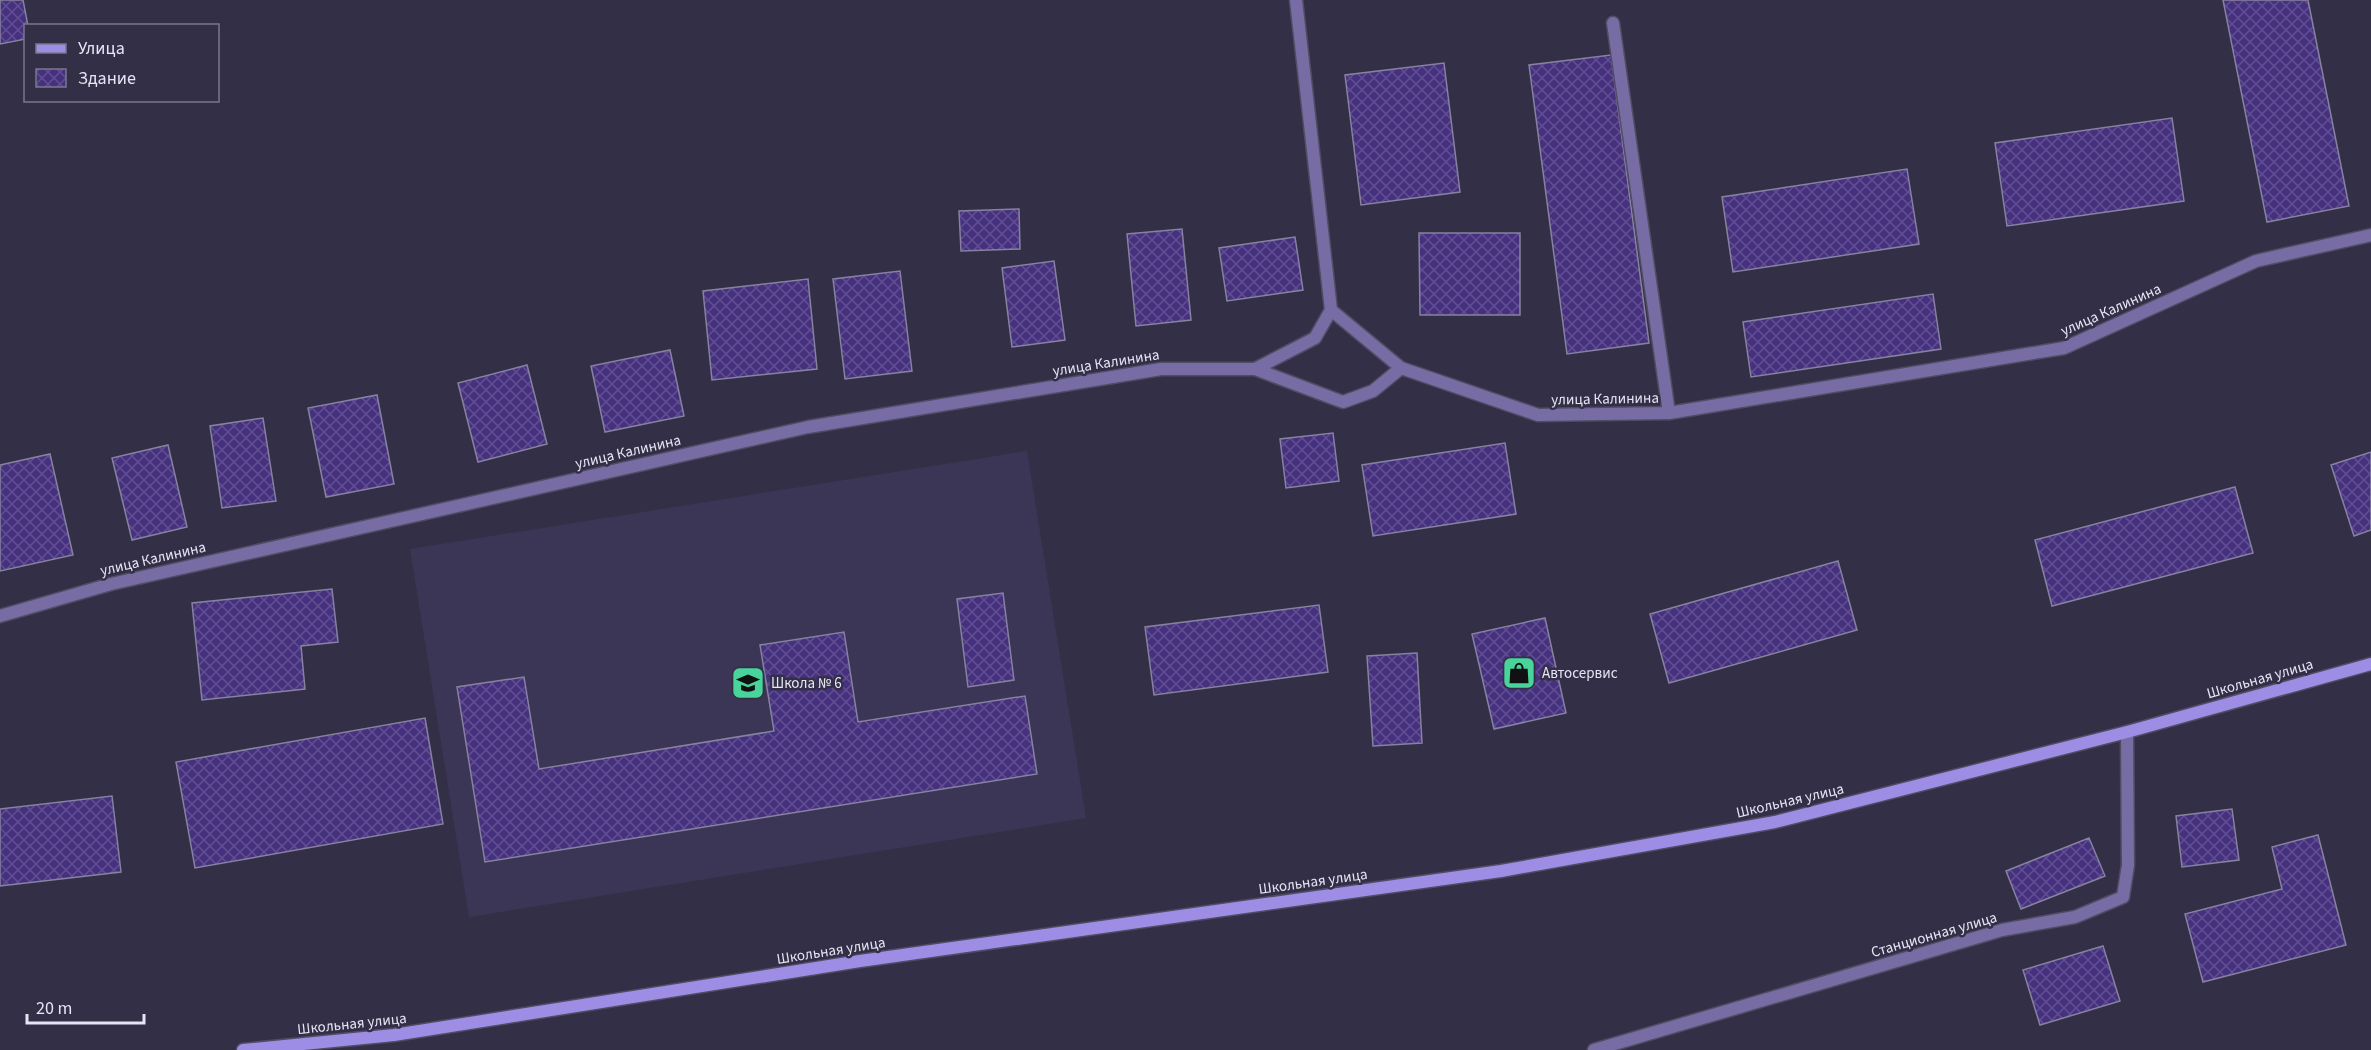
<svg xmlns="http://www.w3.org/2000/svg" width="2371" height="1050" viewBox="0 0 2371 1050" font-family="'Source Sans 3',sans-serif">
	<defs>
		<pattern id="building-cross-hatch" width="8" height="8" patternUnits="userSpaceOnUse" patternTransform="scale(1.5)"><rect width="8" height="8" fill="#46317f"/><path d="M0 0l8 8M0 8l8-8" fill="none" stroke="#614f92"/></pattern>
	</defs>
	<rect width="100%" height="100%" fill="#332f47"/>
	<path fill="#3b3655" d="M1027,451L1086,818L469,917L410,549Z"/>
	<path fill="url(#building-cross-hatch)" stroke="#86829f" stroke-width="1.5" d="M0,0H23L28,26H26V39L0,44Z
		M2223,0H2308L2349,206L2267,222Z
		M1611,55L1649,343L1567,354L1529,65Z
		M1444,63L1460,192L1361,205L1345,75Z
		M2172,118L2184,201L2007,226L1995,143Z
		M1907,169L1919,244L1733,272L1722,197Z
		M1019,209L1020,249L961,251L959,211Z
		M1182,229L1191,320L1136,326L1127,234Z
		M1419,233H1520V315H1420Z
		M1295,237L1303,290L1227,301L1219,248Z
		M1054,261L1065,340L1012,347L1002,268Z
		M900,271L912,371L845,379L833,279Z
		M808,279L817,369L712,380L703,291Z
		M1933,294L1941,349L1751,377L1743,322Z
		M670,350L684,416L605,432L591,366Z
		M527,365L547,444L478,462L458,383Z
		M377,395L394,484L326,497L308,408Z
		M263,418L276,501L222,508L210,426Z
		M1333,433L1339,481L1286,488L1280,439Z
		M1505,443L1516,514L1373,536L1362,465Z
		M168,445L187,527L132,540L112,458Z
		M2371,452V530L2354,536L2331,465Z
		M50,454L73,555L0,571V465Z
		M2235,487L2253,553L2052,606L2035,540Z
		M1838,561L1857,630L1669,683L1650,614Z
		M332,589L338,642L301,646L305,689L202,700L192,603Z
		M1003,593L1014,680L968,687L957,599Z
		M1319,605L1328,672L1154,695L1145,627Z
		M1545,618L1566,713L1494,729L1472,634Z
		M844,632L858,722L1025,696L1037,774L485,862L457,687L524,677L539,769L774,731L760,645Z
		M1417,653L1422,743L1373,746L1367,656Z
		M425,718L443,824L195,868L176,762Z
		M112,796L121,872L0,886V809Z
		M2232,809L2239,860L2182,867L2176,816Z
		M2318,835L2346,945L2203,982L2185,914L2282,889L2272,847Z
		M2089,838L2105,876L2021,909L2006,871Z
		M2103,946L2120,1001L2040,1025L2023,970Z"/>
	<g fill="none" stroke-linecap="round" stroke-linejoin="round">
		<g stroke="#504c63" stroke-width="15">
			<path id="lane" d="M1613,23L1669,413"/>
		</g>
		<g stroke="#504c63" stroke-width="15">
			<path id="street" d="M1331,310L1401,368
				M1255,369L1315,338L1331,310L1296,0
				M0,616L111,584L808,427L1161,369H1255L1343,402L1373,391L1401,368L1538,415L1669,413L2064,348L2256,261L2371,235
				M1594,1050L2002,930L2075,917L2123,897L2128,865L2127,732"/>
		</g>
		<g stroke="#504c63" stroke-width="15">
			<path id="secondary" d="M243,1050L394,1035L860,961L1501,871L1775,822L2127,732L2371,664"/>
		</g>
		<use href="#lane" stroke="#776da4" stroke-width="12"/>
		<use href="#street" stroke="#776da4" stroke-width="12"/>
		<use href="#secondary" stroke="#9e8de4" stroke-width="12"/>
	</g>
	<defs>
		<g id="shop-square" transform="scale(1.725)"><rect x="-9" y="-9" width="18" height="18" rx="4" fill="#49d49c" stroke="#332f47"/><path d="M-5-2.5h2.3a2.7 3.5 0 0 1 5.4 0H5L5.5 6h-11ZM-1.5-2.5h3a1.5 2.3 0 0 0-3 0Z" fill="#111"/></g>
		<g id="school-square" transform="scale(1.725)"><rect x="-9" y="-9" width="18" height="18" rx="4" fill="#49d49c" stroke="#332f47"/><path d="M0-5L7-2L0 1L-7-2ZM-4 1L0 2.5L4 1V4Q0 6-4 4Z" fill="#111"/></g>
	</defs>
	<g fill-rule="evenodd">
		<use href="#shop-square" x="1519" y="673"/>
		<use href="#school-square" x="748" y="683"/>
	</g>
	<g text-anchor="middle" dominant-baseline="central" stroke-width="5" stroke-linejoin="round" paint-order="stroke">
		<g font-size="15" fill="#e7e5f5" stroke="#332f47">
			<text transform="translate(2111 310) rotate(-24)">улица Калинина</text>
			<text transform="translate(1106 363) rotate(-9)">улица Калинина</text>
			<text transform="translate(1605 399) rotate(-1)">улица Калинина</text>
			<text transform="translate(628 452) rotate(-13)">улица Калинина</text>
			<text transform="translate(153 559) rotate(-13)">улица Калинина</text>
			<text transform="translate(2260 679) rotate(-16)">Школьная улица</text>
			<text transform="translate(1790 801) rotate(-13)">Школьная улица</text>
			<text transform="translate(1313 882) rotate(-8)">Школьная улица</text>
			<text transform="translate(1934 935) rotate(-16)">Станционная улица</text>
			<text transform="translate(831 951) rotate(-9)">Школьная улица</text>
			<text transform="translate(352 1024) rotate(-6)">Школьная улица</text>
		</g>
		<g font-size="15" fill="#e7e5f5" stroke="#332f47" text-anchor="start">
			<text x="1542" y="673">Автосервис</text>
			<text x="771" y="683">Школа № 6</text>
		</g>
	</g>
	<rect x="24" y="24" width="195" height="78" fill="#332f47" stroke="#7b788d" stroke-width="1.5"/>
	<rect x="36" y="44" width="30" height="9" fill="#9e8de4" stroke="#7b788d" stroke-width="1.5"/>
	<text x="78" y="54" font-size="18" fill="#e7e5f5">Улица</text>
	<rect x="36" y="69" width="30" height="18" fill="url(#building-cross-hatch)" stroke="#7b788d" stroke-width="1.5"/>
	<text x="78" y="84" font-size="18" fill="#e7e5f5">Здание</text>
	<path d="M27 1014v9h117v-9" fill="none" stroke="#e7e5f5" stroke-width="3"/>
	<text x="36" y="1014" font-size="18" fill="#e7e5f5" stroke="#332f47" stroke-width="4.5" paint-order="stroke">20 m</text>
</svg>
